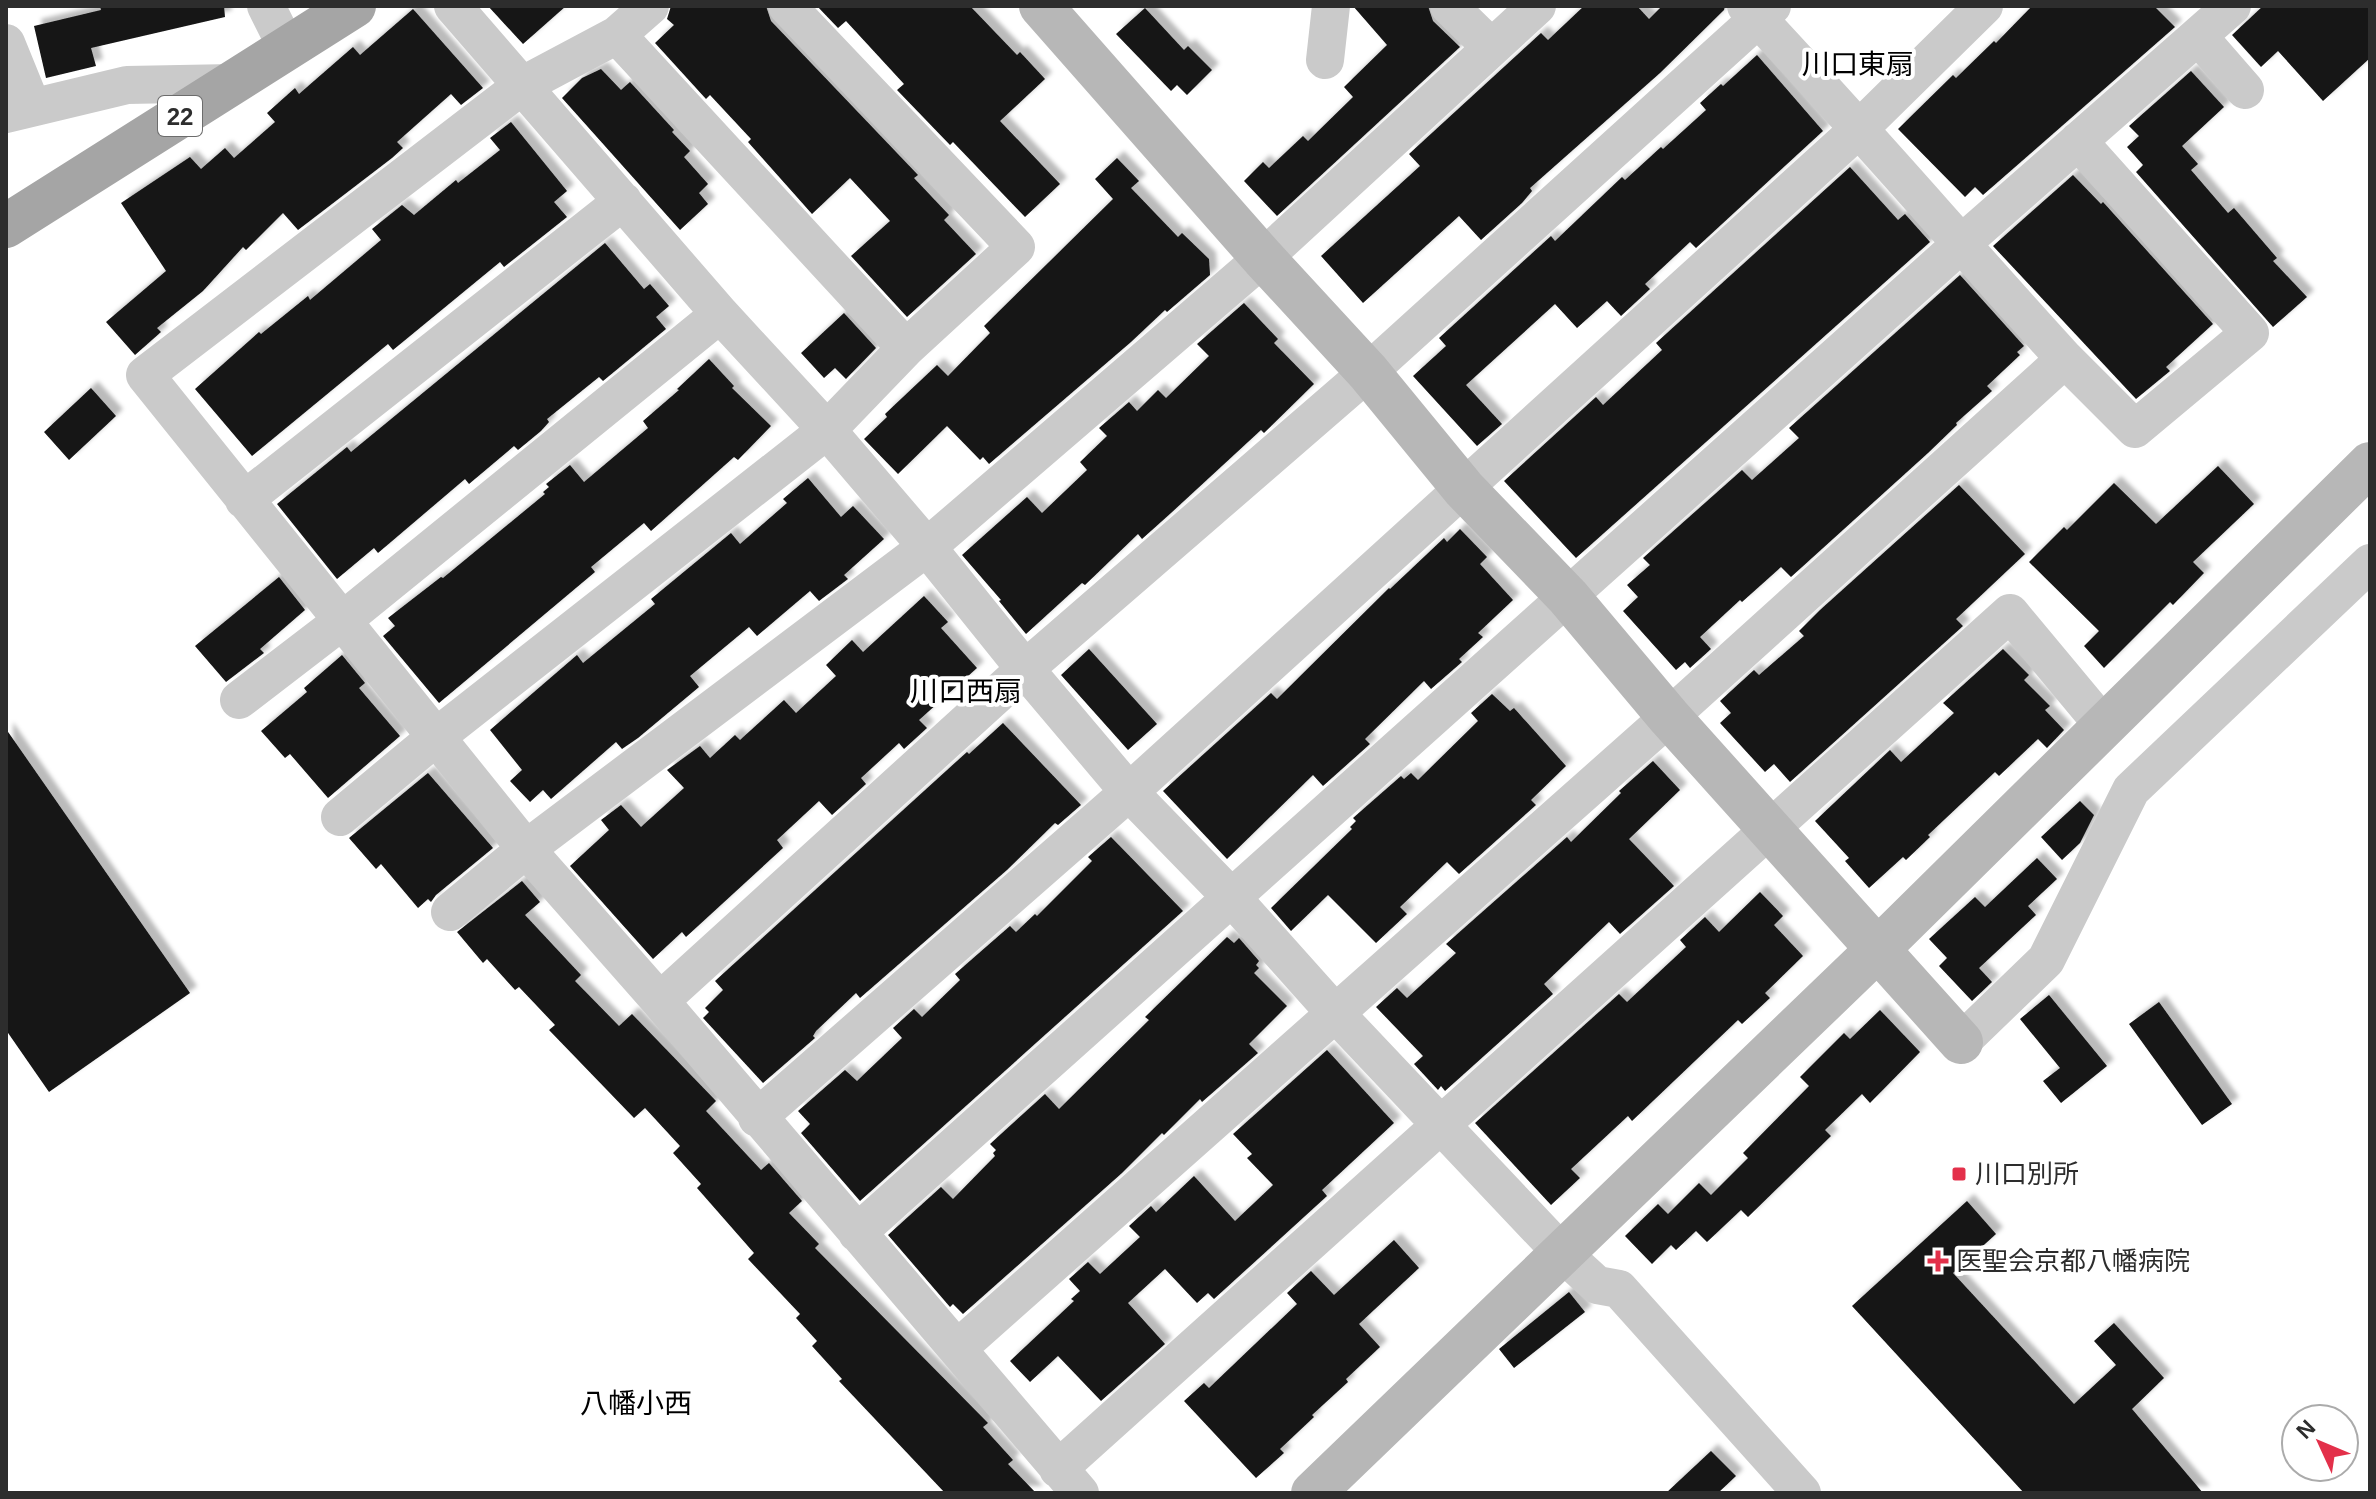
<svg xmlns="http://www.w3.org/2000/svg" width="2376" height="1499" viewBox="0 0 2376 1499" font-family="Arial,'Noto Sans JP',sans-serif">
	<defs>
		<filter id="shadow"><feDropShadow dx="7" dy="-7" stdDeviation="2" flood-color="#0004"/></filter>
	</defs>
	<rect width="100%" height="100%" fill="#fff"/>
	<path fill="#141414" filter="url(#shadow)" d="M100,6H224L225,17L91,48L96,66L46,78L34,26L101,10Z
		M488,6H566L523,44Z
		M671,6H766L771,21L918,175L914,178L949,215L944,220L976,254L907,317L851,256L890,221L850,178L812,214L748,142L751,139L710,95L706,99L655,43L674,25L667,19Z
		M817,6H970L1017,55L1020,52L1045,79L1000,121L1060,184L1025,217L953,142L950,145L897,90L904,84L846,21L838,28Z
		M1353,6H1428L1433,21L1460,47L1277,216L1244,181L1263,162L1269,168L1303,136L1308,141L1353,97L1344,87L1387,45Z
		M1584,6H1637L1649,19L1662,6H1725L1724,10L1660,73L1530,188L1532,191L1522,203L1481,240L1459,216L1363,303L1321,256L1420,166L1409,154L1541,33L1548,40Z
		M2032,6H2154L2175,27L1983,195L1975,187L1965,197L1898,129L1953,75L1956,78L1994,41L1996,43Z
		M2263,6H2370V58L2323,101L2278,51L2261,67L2232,35Z
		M1145,8L1184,50L1188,46L1212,70L1187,95L1177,85L1171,91L1116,34Z
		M413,9L483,88L461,105L451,94L397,142L403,148L392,158L298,230L283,213L246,250L243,247L203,291L157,328L161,332L135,355L106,322L166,271L121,203L190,157L201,169L225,148L234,158L275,122L267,113L295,88L299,94L353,47L360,55Z
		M1757,55L1823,131L1696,248L1690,242L1645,284L1650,289L1621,316L1607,301L1577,328L1555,304L1466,385L1502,424L1477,446L1413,376L1446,346L1439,338L1551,236L1555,241L1622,177L1625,180L1661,147L1663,149L1706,110L1700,103L1721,84L1723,86Z
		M601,69L621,90L630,82L674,130L672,132L690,151L684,157L708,184L699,193L708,204L680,230L562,98L582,78Z
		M2191,71L2224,107L2182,146L2198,164L2191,170L2228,213L2234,208L2277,258L2273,261L2307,297L2273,327L2136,172L2143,165L2127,147L2139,136L2129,126Z
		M511,122L567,191L554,202L567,217L504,267L500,262L393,350L388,344L252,456L195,389L259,332L261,334L308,296L310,300L381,240L372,229L402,205L414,215L456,180L458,183L500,150L490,138Z
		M1117,158L1139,181L1131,188L1178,237L1182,233L1209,259L1210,275L1167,312L1165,310L1131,342L989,464L983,457L980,460L947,426L898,474L864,439L887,417L885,414L937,365L948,376L990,333L984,326L1113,199L1095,179Z
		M1850,167L1898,220L1905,214L1930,242L1576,558L1504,481L1596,397L1603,405L1662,350L1656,343Z
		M2073,175L2101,204L2103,202L2213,324L2166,367L2170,371L2136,399L1993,246Z
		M605,243L644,289L650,284L669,306L656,317L666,329L603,381L599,377L547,419L549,422L541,431L518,450L514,446L469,484L465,479L378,553L374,548L337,579L277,504L347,447L351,452Z
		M1960,275L2024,346L2017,352L2020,355L1987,386L1992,391L1956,423L1957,425L1928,453L1791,577L1781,567L1742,602L1740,600L1700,637L1711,649L1690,668L1685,662L1676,670L1623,611L1638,597L1627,585L1650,565L1643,558L1742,470L1752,480L1799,438L1789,428Z
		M1244,303L1278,339L1274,343L1314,384L1264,433L1261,430L1171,513L1142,539L1138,534L1085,585L1082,583L1026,634L999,601L1001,600L962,555L1027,497L1042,513L1087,470L1080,462L1107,436L1099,428L1129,402L1137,411L1158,390L1166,398L1209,356L1197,344Z
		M844,313L876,348L846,379L835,368L824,378L801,353Z
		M709,359L734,386L732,388L771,426L738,460L734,457L651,531L644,523L591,567L595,572L439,703L383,636L395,626L388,618L441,577L443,578L545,494L543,492L549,487L546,484L570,465L584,482L648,428L643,421L679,390L677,389Z
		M91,388L116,416L69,460L44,432Z
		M2218,466L2254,504L2193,562L2204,573L2173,605L2170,602L2104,668L2084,646L2099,631L2029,562L2064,527L2067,530L2114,483L2156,524Z
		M808,478L841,517L853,506L884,539L844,575L848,579L819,601L810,591L757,636L749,627L690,676L699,687L638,738L622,749L616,742L551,799L543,790L530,802L510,781L522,770L490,730L577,655L583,663L655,604L651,599L731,533L740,544L787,503L783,499Z
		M1959,485L2025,554L1956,619L1963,626L1790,782L1774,764L1765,772L1720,723L1731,713L1720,701L1754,670L1759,675L1804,636L1799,631L1820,610Z
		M1460,529L1487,557L1480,564L1513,600L1478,633L1483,637L1459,659L1462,662L1431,689L1424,681L1365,739L1370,744L1323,786L1313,775L1227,859L1163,791L1271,693L1277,699L1389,588L1390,589L1444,538L1447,542Z
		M279,577L305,610L260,649L264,653L226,682L195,646Z
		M924,596L948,622L941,628L977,668L919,720L927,728L904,749L899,743L861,778L866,784L832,815L819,801L777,840L783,848L686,937L682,932L653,959L570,866L609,830L601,820L621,805L641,827L684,788L667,770L700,746L710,758L735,735L740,740L784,700L796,713L836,676L826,665L852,640L863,652Z
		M1089,649L1157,724L1128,750L1061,675Z
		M2003,649L2029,675L2024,680L2050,706L2045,710L2064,730L2047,748L2038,739L1999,776L1995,772L1928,835L1930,837L1906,860L1903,857L1869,888L1845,861L1849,858L1815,821L1890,750L1901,762L1954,713L1943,703Z
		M342,655L365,683L359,688L400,736L328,798L290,754L285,758L261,731L307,692L304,688Z
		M1492,694L1510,711L1514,708L1566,766L1531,800L1536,805L1459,874L1447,862L1400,907L1407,914L1376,943L1328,895L1291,931L1271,908L1352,829L1350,827L1356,821L1353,818L1401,776L1404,779L1411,773L1418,780L1478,721L1471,713Z
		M1003,723L1081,805L1058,825L1055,823L1007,870L860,998L856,993L816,1031L813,1036L815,1038L763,1083L703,1018L709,1012L705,1008L723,990L715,981L957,761L967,752L969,754Z
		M6,729L190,993L49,1092L6,1030Z
		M1653,761L1680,790L1629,839L1674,886L1620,934L1609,922L1544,984L1553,994L1445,1091L1441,1086L1438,1090L1414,1064L1423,1056L1376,1007L1397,988L1407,998L1456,953L1446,944L1567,837L1571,842L1621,793L1619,791Z
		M428,773L493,848L436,895L431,902L428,899L418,908L381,864L376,869L349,838Z
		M2080,801L2094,815L2080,843L2062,860L2041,837Z
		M1111,837L1183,911L860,1201L801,1133L810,1124L798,1111L845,1070L857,1081L902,1038L893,1028L914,1009L922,1017L960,980L955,974L1010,926L1016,932L1035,914L1037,916L1092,861L1088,857Z
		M2037,858L2057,879L2028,906L2036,915L1979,968L1992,982L1972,1001L1939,966L1947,958L1929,939L1975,897L1985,907Z
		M522,881L540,902L525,915L581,975L575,981L619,1026L632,1014L716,1101L706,1111L761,1170L769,1163L802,1201L789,1213L819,1244L815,1248L988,1423L983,1427L1013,1460L1008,1464L1036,1493H945L839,1381L842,1379L812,1346L817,1341L796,1318L800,1314L748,1259L754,1253L697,1188L701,1184L673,1153L680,1146L645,1108L634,1118L549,1030L555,1025L519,987L515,990L487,959L483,963L457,932Z
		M1760,892L1783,916L1774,925L1803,956L1765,993L1770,998L1742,1024L1738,1020L1632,1121L1628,1116L1571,1169L1580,1178L1551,1205L1475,1123L1619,994L1627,1002L1686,947L1680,940L1705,917L1719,932Z
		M1227,937L1234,943L1239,938L1259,961L1256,965L1259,968L1254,973L1287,1006L1249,1044L1258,1053L1202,1102L1200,1099L1164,1135L1162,1133L1122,1173L963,1314L953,1304L950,1307L888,1235L941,1187L953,1199L995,1156L993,1153L996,1150L990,1144L1045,1094L1059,1109L1149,1020L1145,1017Z
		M2049,995L2107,1066L2061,1103L2043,1081L2060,1068L2020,1019Z
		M2159,1002L2232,1104L2202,1125L2129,1024Z
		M1880,1010L1920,1052L1870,1103L1862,1094L1825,1130L1831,1136L1748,1217L1741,1210L1707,1242L1696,1231L1676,1250L1671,1245L1652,1264L1625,1236L1658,1204L1668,1214L1699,1183L1711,1195L1748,1158L1743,1153L1809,1086L1800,1077L1844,1033L1850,1039Z
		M1327,1050L1394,1123L1322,1190L1327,1196L1214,1299L1208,1293L1197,1303L1165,1269L1128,1303L1165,1344L1101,1401L1058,1356L1030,1382L1010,1361L1074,1301L1071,1299L1080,1291L1069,1279L1088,1262L1100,1274L1140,1237L1129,1226L1151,1206L1156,1212L1194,1176L1235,1221L1273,1185L1247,1158L1252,1154L1233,1134Z
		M1967,1201L1996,1234L1953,1273L2074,1404L2116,1365L2094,1341L2114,1323L2164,1378L2132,1409L2203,1493H2024L1852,1306Z
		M1394,1240L1419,1268L1359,1324L1380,1347L1346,1379L1348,1382L1312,1415L1314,1417L1280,1449L1284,1453L1256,1478L1184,1401L1204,1383L1209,1388L1297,1304L1287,1293L1311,1271L1334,1295Z
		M1569,1292L1585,1312L1514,1368L1499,1349Z
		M1711,1451L1736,1476L1718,1493H1666Z"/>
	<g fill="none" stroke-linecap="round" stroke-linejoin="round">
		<path stroke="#cacaca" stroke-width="38" d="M266,6L287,48
			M453,6L720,314L827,430L927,547L1025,669L1129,792L1233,899L1335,1013L1561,1252L1597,1285L1619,1289L1802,1493
			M650,6L617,35L523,85L145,375L526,849L660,1001L1080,1493
			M1449,6L1491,47
			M617,35L906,348
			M2198,36L2245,90
			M6,43L32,107
			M1325,60L1331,6
			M6,114L127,85L233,83
			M2065,359L2135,429L2250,333L2078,141
			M244,500L623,201
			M239,700L342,621L720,314
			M340,817L436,737L827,430L906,348L1016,247L787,6
			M450,912L526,849L927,547L1263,258L1537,6
			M660,1001L1025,669L1368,372L1772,6
			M1961,1042L2046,960L2131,790L2370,563
			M757,1118L1129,792L1860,128L1984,6
			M857,1233L1960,245L2232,6
			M957,1349L1669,717L2065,359C1958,242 1855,121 1746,6
			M1058,1469L2010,613L2104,726"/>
		<path stroke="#b7b7b7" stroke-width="44" d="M1041,6L1263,258L1368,372L1464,489L1568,597L1669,717L1961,1042
			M1313,1493L1878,949L2370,464"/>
		<path stroke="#a5a5a5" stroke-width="44" d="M6,226L354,6"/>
	</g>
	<g fill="#e3304a" stroke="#fff" stroke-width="3">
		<rect x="1951" y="1166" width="16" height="16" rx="4"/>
		<path d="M1934 1249h8v8h8v8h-8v8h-8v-8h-8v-8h8z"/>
	</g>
	<g text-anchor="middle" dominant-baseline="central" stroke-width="8" stroke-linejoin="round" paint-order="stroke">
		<rect fill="#fff" stroke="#6c6c6c" stroke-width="2" x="158" y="96" width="44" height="40" rx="6"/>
		<g font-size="24" font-weight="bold" fill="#2d2d2d">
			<text x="180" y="116">22</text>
		</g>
		<g font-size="26" fill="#2d2d2d" stroke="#fff" text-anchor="start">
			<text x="1975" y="1174">川口別所</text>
			<text x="1956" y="1261">医聖会京都八幡病院</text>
		</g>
		<g font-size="28" fill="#000" stroke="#fff">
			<text x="1858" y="64">川口東扇</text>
			<text x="966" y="691">川口西扇</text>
			<text x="636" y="1403">八幡小西</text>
		</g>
	</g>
	<rect width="2376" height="1499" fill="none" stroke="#2d2d2d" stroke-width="16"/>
	<g transform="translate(2320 1443) rotate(314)"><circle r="38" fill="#ffffff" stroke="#ababab" stroke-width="2"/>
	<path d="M0-6L14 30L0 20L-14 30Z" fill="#e3304a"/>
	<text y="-12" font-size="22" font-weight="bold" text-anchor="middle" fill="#2d2d2d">N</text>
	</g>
</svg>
